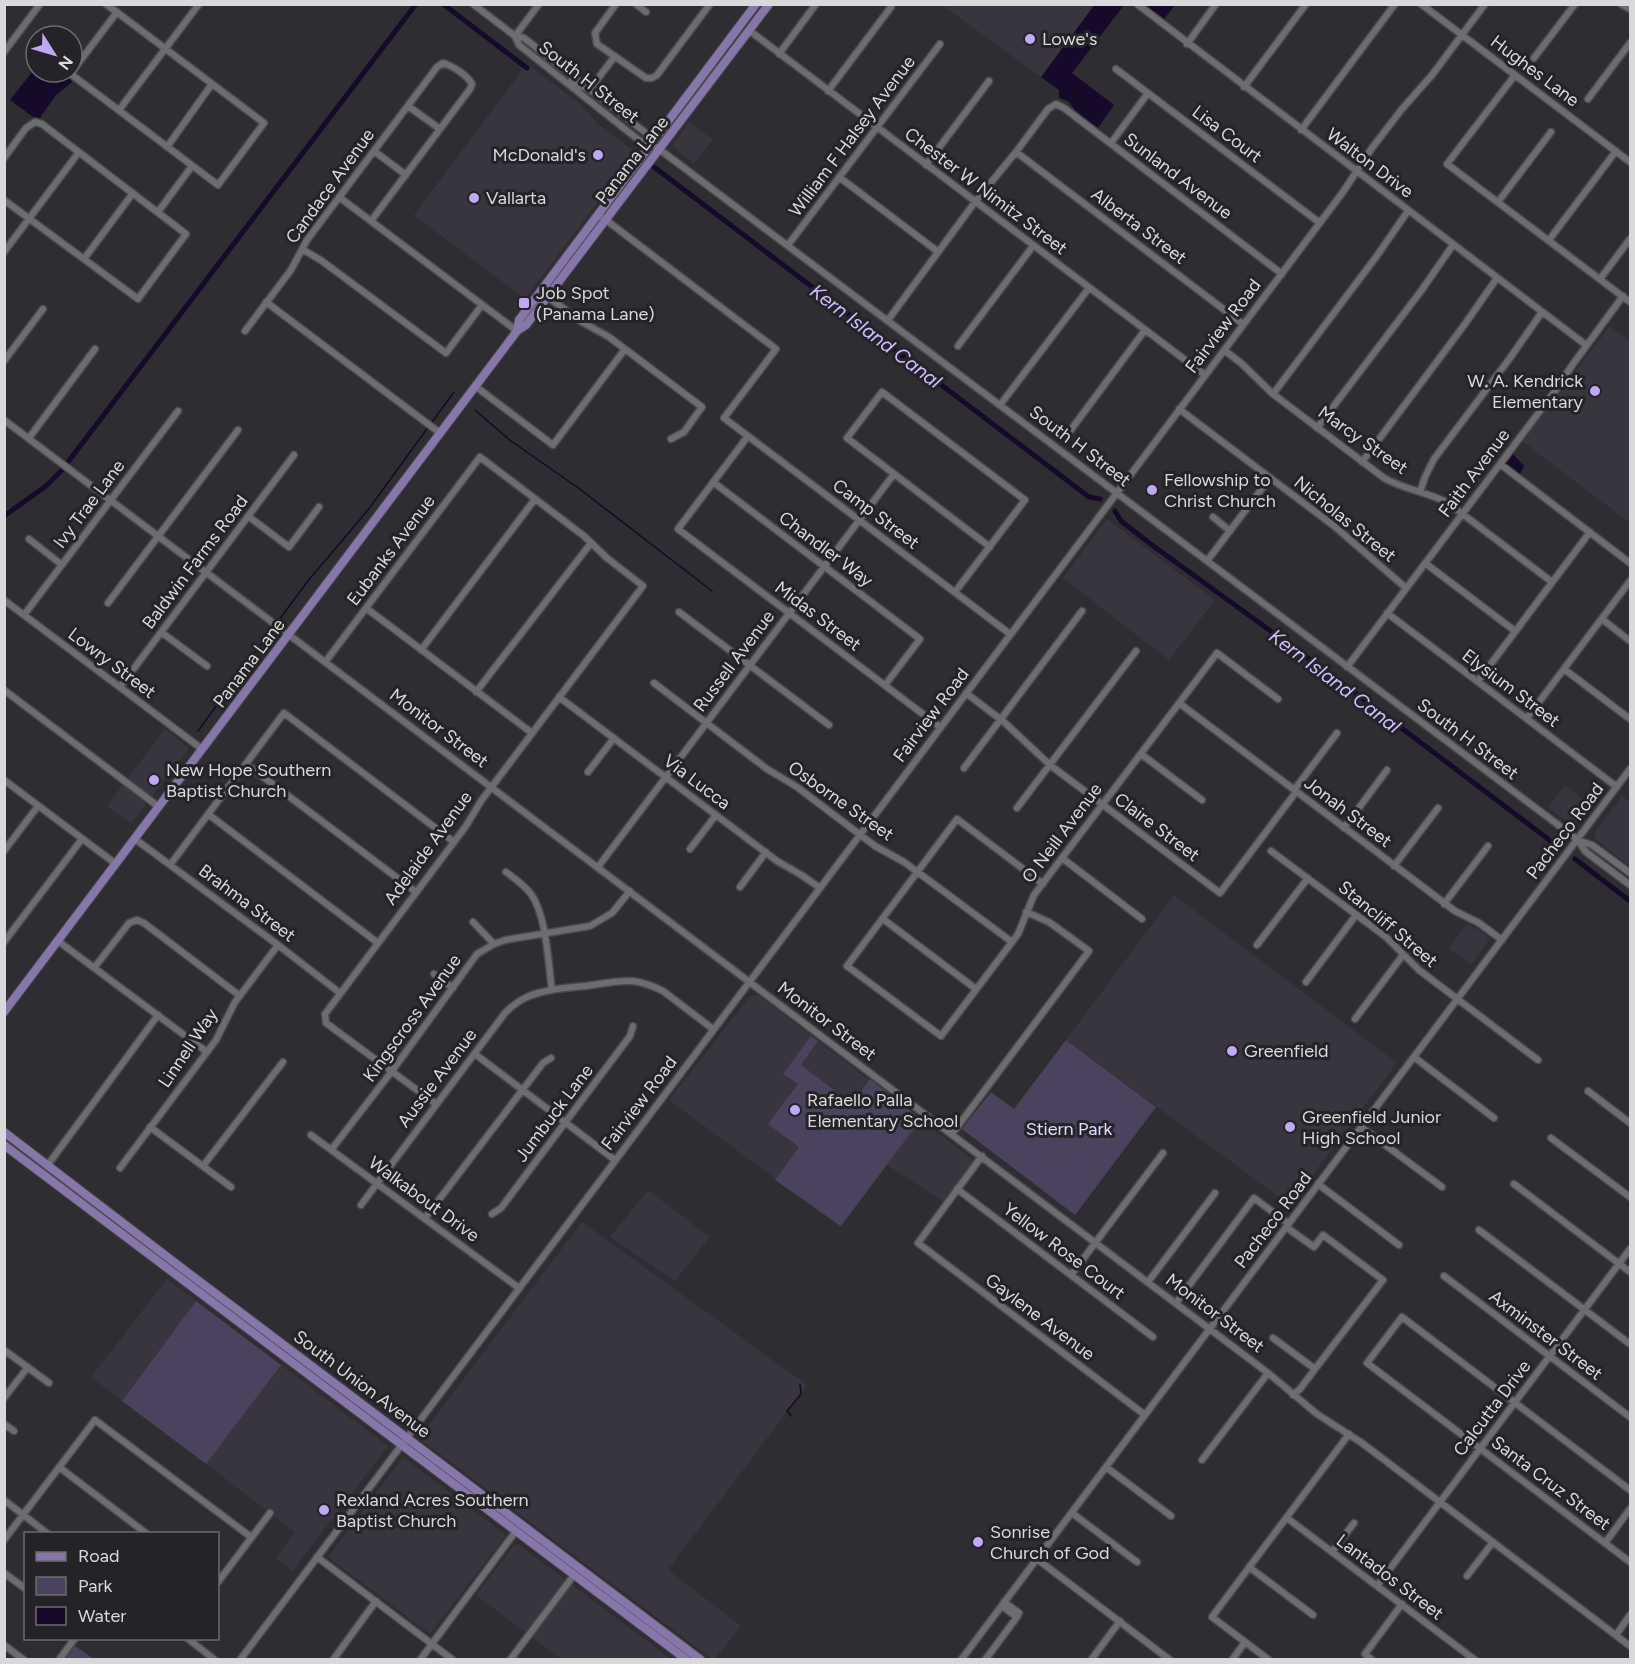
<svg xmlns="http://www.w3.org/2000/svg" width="1635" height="1664" viewBox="0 0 1635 1664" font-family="Figtree,sans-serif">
	<rect width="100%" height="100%" fill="#2e2d31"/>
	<path fill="#38353f" d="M942,5H1095L1041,77Z
		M527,64L580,104L598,124L635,152L525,299L414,215Z
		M689,122L713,140L694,164L672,146Z
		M1610,326L1630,342V523L1522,441Z
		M1107,519L1215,600L1169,660L1063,578Z
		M165,729L189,748L131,824L107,806Z
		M1565,785L1591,805L1576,824L1573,826L1548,808Z
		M1622,796L1630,802V866L1595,839L1594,833Z
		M1174,895L1397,1063L1290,1205L1066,1040Z
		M1467,924L1477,929L1490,939L1471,965L1449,948Z
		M758,995L976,1162L944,1202L887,1165L891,1160L840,1227L669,1100L750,996Z
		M648,1190L710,1237L675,1281L610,1237Z
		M582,1222L807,1385L668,1570L741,1626L715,1659H712L419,1438Z
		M167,1279L196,1301L122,1401L91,1377Z
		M281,1365L388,1446L293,1571L276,1558L295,1532L206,1464Z
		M403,1457L506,1535L430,1634L328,1557Z
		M518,1544L519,1545L671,1659H561L476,1595L513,1546Z"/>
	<path fill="#4b435e" d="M811,1036L818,1041L801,1065L852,1104L870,1079L921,1119L841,1226L775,1180L799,1147L768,1124L798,1084L783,1074Z
		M1066,1040L1156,1107L1075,1215L962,1129L991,1092L1014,1109Z
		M196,1301L281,1365L206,1464L122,1401Z
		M75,1645V1646L94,1659H65Z"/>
	<path fill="#16092a" d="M1095,4L1124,5L1072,73L1114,105L1098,128L1075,110L1068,101L1059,98V90L1041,77Z
		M1145,5H1175L1164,19Z
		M36,67V72H68L72,82L56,95L41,116V118L33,117L10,100Z
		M1512,453L1524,466L1519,476L1502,464Z"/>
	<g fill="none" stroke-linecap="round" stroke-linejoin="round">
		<path stroke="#16092a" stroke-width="1.5" d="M475,410L511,441L577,487L712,591
			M432,422L454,392
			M276,624L307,582L368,510L429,426
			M198,731L273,628
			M791,1416L787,1411L801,1394L800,1384"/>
		<path stroke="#16092a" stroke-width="5" d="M443,4L527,68
			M654,167L1089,497L1100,499
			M68,462L416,4
			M1115,511L1121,521L1152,545L1334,677L1560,848
			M4,516L46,486L63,469
			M1575,859L1630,901"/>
		<g stroke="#49484b" stroke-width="9">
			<path id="minor" d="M106,4L264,123L218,185L72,75L74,69L117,12
				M473,4L515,36L524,38L646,133L651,143
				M616,4L595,33L597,44L646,78H652L657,75L710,4
				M636,4L646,12
				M1137,4L1586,345
				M1421,4L1630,162
				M1621,4L1630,9
				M750,31L1205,375
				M515,36L519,45L640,141L651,143L1577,839L1586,852L1630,885
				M515,36L539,4
				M1187,44L1216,4
				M4,52L40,4
				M779,54L816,4
				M1534,58L1575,4
				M1116,69L1320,223
				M1515,75L1447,164L1630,302
				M571,81L579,86L590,89L615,56
				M1244,87L1306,4
				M828,91L891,7
				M1588,99L1630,43
				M408,106L440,129
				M119,110L199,4
				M1301,130L1395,4
				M1111,143L1148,93
				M167,147L212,84
				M374,151L406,175
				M1016,152L1243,324
				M4,158L26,128L35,122L42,124L186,234L138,299L4,200
				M926,165L989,81
				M839,177L937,251
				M339,197L517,331
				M1498,202L1551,132
				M158,212L192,166
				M598,214L776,349L724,418L1010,634
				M1549,240L1616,151
				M788,245L940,44
				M302,249L322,261L446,353L482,305
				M4,252L79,152
				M84,259L133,193
				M1600,279L1630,239
				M541,292L582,322L609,337L702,407L684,432L671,439
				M266,302L440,433
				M888,320L975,202L1016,152L1048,109L1056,104L1064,108L1282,274
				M245,331L291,270L307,240L437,67L443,63C453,66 467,75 472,84L470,89L371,221
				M958,346L1033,246
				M1224,350L1241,363L1273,394L1384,478C1405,490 1428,492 1448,503L1552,582
				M4,361L43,309
				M475,386L553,445L625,349
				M1273,394L1376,257L1408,211
				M1000,405L1089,288
				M1179,409L1334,526L1406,588
				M4,420L1268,1373L1317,1414L1362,1443L1630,1646
				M1317,428L1421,291L1453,245
				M1070,431L1145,330
				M748,436L678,529L940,727
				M29,438L95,349
				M1362,462L1465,324L1497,278
				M1500,464L1630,563
				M713,482L920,639L885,685
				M1420,492L1425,477L1434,459L1510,358L1542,312
				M248,516L289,547L319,507
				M1213,517L1230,531
				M29,539L62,565
				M1207,561L1270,478
				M1425,563L1515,631
				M955,592L1025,500L882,392L847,438L990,547
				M4,600L202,749
				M108,603L238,430
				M366,608L532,733
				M679,612L829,725
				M1387,613L1617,787
				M24,615L178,411
				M1602,619L1630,641
				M161,632L207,666
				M421,650L535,499
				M326,661L480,457L584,536L607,558L643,586L481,801L466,826L325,1014L326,1023L436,1104
				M1347,667L1555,391L1573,364L1623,296
				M1564,669L1630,719
				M1478,681L1590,532
				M654,683L767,769L797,787L875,846L904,862L1012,942
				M120,687L294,455
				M4,690L159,807
				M476,692L591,543
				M966,693L1004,722L1050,765L1220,893L1296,792
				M559,697L777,861L803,876L820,888
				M1179,703L1455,911L1479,923L1502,940
				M1527,718L1630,581
				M1141,754L1202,800
				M246,764L416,892
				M964,768L1082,611
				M588,772L614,738
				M4,780L116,864
				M1294,790L1337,733
				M1017,808L1136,651
				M208,814L378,943
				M1344,828L1387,770
				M135,839L278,945L340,993
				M1577,840L1592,845L1630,873
				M690,849L716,815
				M4,851L38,806
				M1271,851L1386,937L1419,970L1538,1060
				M1062,858L1142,919
				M170,865L284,713L454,842
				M1394,866L1438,808
				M598,867L894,474
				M506,872C515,879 524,885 531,894C547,917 548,963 552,990
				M1043,884L957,819L847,966L941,1036L1018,934L1034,895L1217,653L1278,699
				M740,887L766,852
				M1444,904L1488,846
				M883,919L976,989
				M473,922L494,944
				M58,941L207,1052
				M4,942L82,839
				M1257,945L1308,878
				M94,968L129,923L137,920L144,923L240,996
				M434,974L453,988
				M1306,982L1356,915
				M1355,1019L1403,955
				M475,1054L615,1160
				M1414,1057L1494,1118
				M1588,1091L1630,1123
				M150,1127L231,1187
				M1361,1127L1442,1187
				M952,1134L1089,951L1049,922L1026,912
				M311,1135L519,1288
				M1551,1138L1630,1197
				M331,1150L392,1071L477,954L494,944L505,940L590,926L612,913L630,891
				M982,1156L918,1243L1145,1415
				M47,1166L158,1015
				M203,1166L283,1062
				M120,1168L216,1040L235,1002L278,945
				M1318,1184L1399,1245
				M1514,1184L1630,1272
				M957,1189L1153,1337
				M361,1205L505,1013C511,1007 518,1001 527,997C545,989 567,988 586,986C601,984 617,980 632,981C643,982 653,986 663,991L713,1029
				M492,1214L501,1208L630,1036L633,1026
				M425,1218L543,1063L551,1058
				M1479,1230L1630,1344
				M1071,1275L1163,1153
				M1444,1276L1630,1417
				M1148,1282L1215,1193
				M1176,1303L1254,1198L1289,1224
				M1273,1338L1315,1369L1383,1280L1323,1235L1314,1247L1286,1227
				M4,1350L49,1383
				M1293,1395L1300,1389L1315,1369
				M4,1398L28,1367
				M4,1424L14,1431
				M1202,1460L1268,1373
				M59,1467L147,1534
				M1106,1467L1171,1516
				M1630,1490L1402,1317L1367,1363L1630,1562
				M4,1500L48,1534
				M1072,1513L1137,1562
				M1287,1518L1475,1660
				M4,1540L95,1420L251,1537
				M1605,1543L1630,1509
				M1332,1552L1354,1523
				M317,1557L453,1660
				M1037,1559L1170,1660
				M1249,1567L1313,1615
				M4,1573L26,1589
				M1467,1576L1493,1542
				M218,1582L270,1513
				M1377,1586L1630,1249
				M1002,1606L1017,1617L1019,1613L1004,1602
				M1616,1635L1630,1615
				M187,1638L215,1660
				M4,1645L24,1660
				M59,1660L75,1638
				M240,1660L1343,192L1372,148L1402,109L1432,75L1485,4
				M333,1660L376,1601
				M420,1660L516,1531
				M510,1660L574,1575
				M961,1660L1630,769
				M985,1660L1017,1617
				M1091,1660L1120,1621
				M1232,1660L1245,1642
				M1269,1660L1212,1617L1349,1434
				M1372,1660L1365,1654L1402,1604"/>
		</g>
		<g stroke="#49484b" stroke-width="10">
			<path id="major" d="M517,331L526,325L769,4
				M4,1012L517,331L519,320L756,4
				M4,1132L183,1269L701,1660
				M4,1145L687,1660"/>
		</g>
		<use href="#minor" stroke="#6d6c71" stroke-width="6"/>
		<use href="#major" stroke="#8676a9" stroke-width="8"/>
	</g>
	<g fill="#c0a8f4" stroke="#242327" stroke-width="2">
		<circle cx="1030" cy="39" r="6"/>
		<circle cx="598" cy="155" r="6"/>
		<circle cx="474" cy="198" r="6"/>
		<rect x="518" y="297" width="12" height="12" rx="3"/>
		<circle cx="1595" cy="391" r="6"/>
		<circle cx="1152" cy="490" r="6"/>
		<circle cx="154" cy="780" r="6"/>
		<circle cx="1232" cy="1051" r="6"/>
		<circle cx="795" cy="1110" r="6"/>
		<circle cx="1290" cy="1127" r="6"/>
		<circle cx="324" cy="1510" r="6"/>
		<circle cx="978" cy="1542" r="6"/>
	</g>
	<g text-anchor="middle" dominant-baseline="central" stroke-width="6" stroke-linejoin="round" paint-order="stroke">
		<g font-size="18" fill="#d9d8db" stroke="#242327" text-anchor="start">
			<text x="1042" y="39">Lowe's</text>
			<text x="586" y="155" text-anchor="end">McDonald's</text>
			<text x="486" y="198">Vallarta</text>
			<text x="536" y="293">Job Spot<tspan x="536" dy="21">(Panama Lane)</tspan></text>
			<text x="1583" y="381" text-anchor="end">W. A. Kendrick<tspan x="1583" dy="21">Elementary</tspan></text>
			<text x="1164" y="480">Fellowship to<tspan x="1164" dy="21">Christ Church</tspan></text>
			<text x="166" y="770">New Hope Southern<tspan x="166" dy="21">Baptist Church</tspan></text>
			<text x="1244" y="1051">Greenfield</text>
			<text x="807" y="1100">Rafaello Palla<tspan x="807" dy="21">Elementary School</tspan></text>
			<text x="1302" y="1117">Greenfield Junior<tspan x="1302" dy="21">High School</tspan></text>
			<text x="336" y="1500">Rexland Acres Southern<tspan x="336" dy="21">Baptist Church</tspan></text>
			<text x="990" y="1532">Sonrise<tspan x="990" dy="21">Church of God</tspan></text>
		</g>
		<g font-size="18" fill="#d9d8db" stroke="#242327">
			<text transform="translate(1535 71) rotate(37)">Hughes Lane</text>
			<text transform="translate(589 82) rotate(38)">South H Street</text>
			<text transform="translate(1227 134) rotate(37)">Lisa Court</text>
			<text transform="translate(852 136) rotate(-53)">William F Halsey Avenue</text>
			<text transform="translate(632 160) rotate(-52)">Panama Lane</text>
			<text transform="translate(1370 163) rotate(37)">Walton Drive</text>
			<text transform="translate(1178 176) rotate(37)">Sunland Avenue</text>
			<text transform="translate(330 186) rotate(-54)">Candace Avenue</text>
			<text transform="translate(986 191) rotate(37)">Chester W Nimitz Street</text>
			<text transform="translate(1139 226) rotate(37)">Alberta Street</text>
			<text transform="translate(1223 326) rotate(-53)">Fairview Road</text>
			<text transform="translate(1363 440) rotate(35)">Marcy Street</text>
			<text transform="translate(1080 446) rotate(37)">South H Street</text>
			<text transform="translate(1474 473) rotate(-53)">Faith Avenue</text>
			<text transform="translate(89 504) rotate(-53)">Ivy Trae Lane</text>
			<text transform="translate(876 514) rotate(37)">Camp Street</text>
			<text transform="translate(1345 519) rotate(39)">Nicholas Street</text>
			<text transform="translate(826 549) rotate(37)">Chandler Way</text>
			<text transform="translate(391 550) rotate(-53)">Eubanks Avenue</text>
			<text transform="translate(195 562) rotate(-53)">Baldwin Farms Road</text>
			<text transform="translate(818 616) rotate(37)">Midas Street</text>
			<text transform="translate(734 661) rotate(-53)">Russell Avenue</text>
			<text transform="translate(112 663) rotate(37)">Lowry Street</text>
			<text transform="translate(249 663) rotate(-53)">Panama Lane</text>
			<text transform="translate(1511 688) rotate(37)">Elysium Street</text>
			<text transform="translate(931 715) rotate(-53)">Fairview Road</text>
			<text transform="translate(439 728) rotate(37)">Monitor Street</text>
			<text transform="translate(1468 739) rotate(37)">South H Street</text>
			<text transform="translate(697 782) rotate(37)">Via Lucca</text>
			<text transform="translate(841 801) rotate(35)">Osborne Street</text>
			<text transform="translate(1348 812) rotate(37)">Jonah Street</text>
			<text transform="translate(1157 827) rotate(37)">Claire Street</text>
			<text transform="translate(1565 831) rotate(-53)">Pacheco Road</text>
			<text transform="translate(1062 833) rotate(-53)">O Neill Avenue</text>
			<text transform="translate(428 848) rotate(-54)">Adelaide Avenue</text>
			<text transform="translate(247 903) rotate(37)">Brahma Street</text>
			<text transform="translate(1388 924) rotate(40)">Stancliff Street</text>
			<text transform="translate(412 1018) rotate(-54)">Kingscross Avenue</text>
			<text transform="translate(827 1021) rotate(37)">Monitor Street</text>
			<text transform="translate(188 1048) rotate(-56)">Linnell Way</text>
			<text transform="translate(437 1078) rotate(-53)">Aussie Avenue</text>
			<text transform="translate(639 1103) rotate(-53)">Fairview Road</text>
			<text transform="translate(554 1113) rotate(-53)">Jumbuck Lane</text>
			<text transform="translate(424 1199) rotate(36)">Walkabout Drive</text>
			<text transform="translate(1273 1220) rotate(-53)">Pacheco Road</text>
			<text transform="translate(1064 1251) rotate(37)">Yellow Rose Court</text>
			<text transform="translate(1215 1313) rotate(37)">Monitor Street</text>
			<text transform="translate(1040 1317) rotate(37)">Gaylene Avenue</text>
			<text transform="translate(1546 1335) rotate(37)">Axminster Street</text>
			<text transform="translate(362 1384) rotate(37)">South Union Avenue</text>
			<text transform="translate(1492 1408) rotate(-53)">Calcutta Drive</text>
			<text transform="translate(1551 1483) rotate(37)">Santa Cruz Street</text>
			<text transform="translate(1390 1577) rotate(37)">Lantados Street</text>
		</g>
		<g font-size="18" fill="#e2d7ff" stroke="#242327">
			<text x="1069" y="1129">Stiern Park</text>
		</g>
		<g font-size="20" font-style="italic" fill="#d0bdfe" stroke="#242327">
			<text transform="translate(876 336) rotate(37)">Kern Island Canal</text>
			<text transform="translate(1335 681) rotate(37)">Kern Island Canal</text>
		</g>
	</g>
	<rect width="1635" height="1664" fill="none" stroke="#d9d8db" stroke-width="12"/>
	<rect x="24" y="1532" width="195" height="108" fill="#242327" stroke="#6c6b6f" stroke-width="1.5"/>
	<rect x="36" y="1552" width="30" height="9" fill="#8676a9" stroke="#6c6b6f" stroke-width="1.5"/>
	<text x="78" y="1562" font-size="18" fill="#d9d8db">Road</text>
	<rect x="36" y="1577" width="30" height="18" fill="#4b435e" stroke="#6c6b6f" stroke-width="1.5"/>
	<text x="78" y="1592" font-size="18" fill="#d9d8db">Park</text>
	<rect x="36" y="1607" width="30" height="18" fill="#16092a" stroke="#6c6b6f" stroke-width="1.5"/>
	<text x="78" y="1622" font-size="18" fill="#d9d8db">Water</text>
	<g transform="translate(54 54) rotate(127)"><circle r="28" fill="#242327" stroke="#6c6b6f" stroke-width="1.5"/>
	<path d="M0-4.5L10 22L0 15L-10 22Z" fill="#c0a8f4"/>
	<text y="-9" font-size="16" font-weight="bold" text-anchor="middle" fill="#d9d8db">N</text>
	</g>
</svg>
